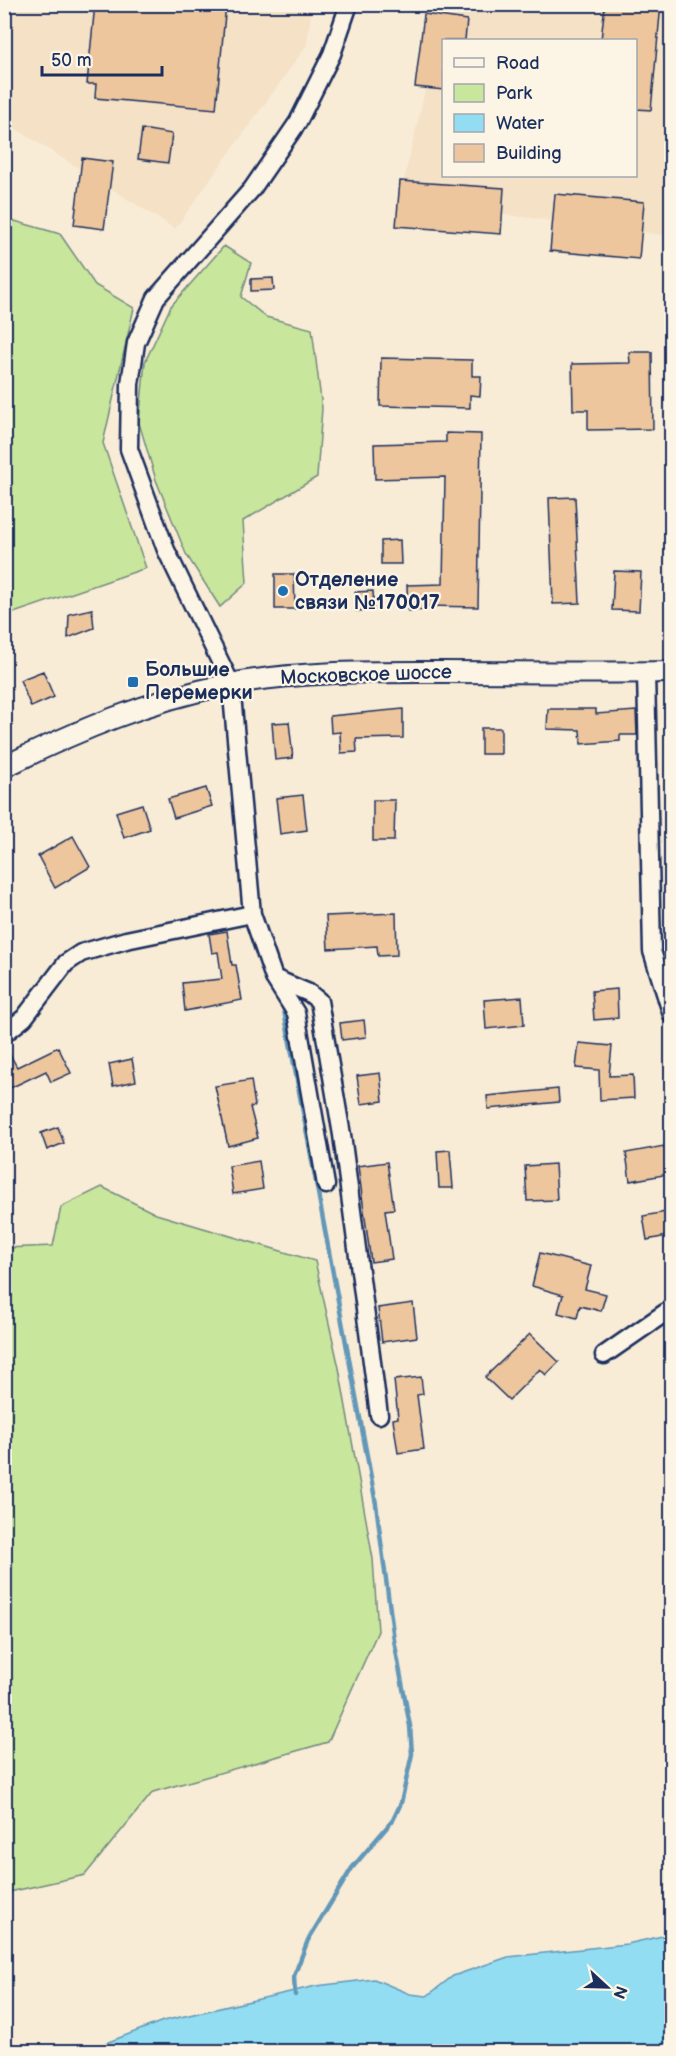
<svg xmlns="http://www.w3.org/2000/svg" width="676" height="2056" viewBox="0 0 676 2056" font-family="'Balsamiq Sans',sans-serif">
	<rect width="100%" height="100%" fill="#f9ecd7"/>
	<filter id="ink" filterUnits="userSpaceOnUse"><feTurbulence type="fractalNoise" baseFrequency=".0167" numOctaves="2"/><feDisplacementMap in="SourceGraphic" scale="12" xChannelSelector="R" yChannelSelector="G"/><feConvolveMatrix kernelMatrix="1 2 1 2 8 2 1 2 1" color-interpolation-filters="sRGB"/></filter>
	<g filter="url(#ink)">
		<path fill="#f5e1c6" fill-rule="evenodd" d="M14,5H312L307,45L175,229L5,122V93Z
			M445,5H671V236L399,201ZM444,40H636V176H444Z"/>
		<path fill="#c9e69d" stroke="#728a7e" stroke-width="1.5" d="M4,218L60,234L95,285L134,308L103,443L146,568L5,616Z
			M224,246L251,263L241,297L266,317L312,329L322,408L317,477L243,521L247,583L220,607L186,554L156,480L139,423L145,362L171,306Z
			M102,1187L156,1214L315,1261L339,1368L373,1559L378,1631L328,1742L153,1792L85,1875L5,1893V1248L53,1246L61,1207Z"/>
		<path fill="#92ddf2" stroke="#6297b7" stroke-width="1.5" d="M671,1934V2051H85L163,2021L316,1986L374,1979L410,1994L427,1996L453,1976L508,1957L627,1944Z"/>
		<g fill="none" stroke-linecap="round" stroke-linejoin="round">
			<path stroke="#6297b7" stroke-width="4.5" d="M283,1005L376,1504L394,1640L410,1726L412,1754L401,1803L393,1820L352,1868L308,1940L294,1976L295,1995"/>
		</g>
		<path fill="#edc69d" stroke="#1b2f5e" stroke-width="1.5" d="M95,4H226L216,109L95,98L96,84H87Z
			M605,4H661L651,110L636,109V40H601Z
			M424,14L467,20L465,40H444V90L415,87Z
			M142,129L172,134L168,163L138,159Z
			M82,158L113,162L104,229L74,225Z
			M400,181L504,188L501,234L396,226Z
			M555,194L644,202L639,259L550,251Z
			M273,278L274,290L251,291V279Z
			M629,352H652L653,429L588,430V410H573L572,364L630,363Z
			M381,358L472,360V376H481L480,396L470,395V408L380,406Z
			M446,433L481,434L478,607L428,606V610L408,611L407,585L443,584L445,477L375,479L374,444L446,442Z
			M575,497L580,603L553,604L549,498Z
			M400,540L401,564H381V541Z
			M614,571L641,572L639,611L612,610Z
			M275,574H294L295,609H275Z
			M373,591L374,610L356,611L355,592Z
			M92,609L94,628L68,638L69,614Z
			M43,671L54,697L31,707L20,680Z
			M403,709V738L356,739L357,752L341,753L340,732L331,733L330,716Z
			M548,709H596V714L636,711L637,735H620V741L581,744L580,730L547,729Z
			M289,722L293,758L275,760L272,723Z
			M481,728H501V754H481Z
			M206,788L212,806L174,818L168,799Z
			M303,795L307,830L280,834L276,798Z
			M373,800H395L394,841H373Z
			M142,804L150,829L124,838L116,812Z
			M73,836L90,867L55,888L38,856Z
			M396,913L397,955L378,956L377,946L328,949L326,916Z
			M227,931L232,965H236L242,1000L185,1011L182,983L222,979L218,952L212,953L209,934Z
			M617,989L618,1018L594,1020L592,991Z
			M522,997L524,1025L486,1029L484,1000Z
			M364,1020L366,1037L342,1040L340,1023Z
			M579,1043L612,1046L609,1076L633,1075L634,1098L600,1100L599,1070L576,1068Z
			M4,1044L17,1067L58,1047L71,1073L51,1082L46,1071L4,1091Z
			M132,1059L136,1081L113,1086L109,1064Z
			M380,1073L383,1101L361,1104L357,1076Z
			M251,1080L255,1106L250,1107L258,1138L228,1146L215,1086Z
			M558,1089L559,1102L488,1109L487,1096Z
			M58,1127L64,1143L47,1150L41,1133Z
			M664,1146L669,1174L630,1181L626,1153Z
			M450,1150L453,1188H439L437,1151Z
			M259,1161L263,1189L233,1194L229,1166Z
			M387,1162L394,1209L385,1210L392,1259L371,1262L358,1166Z
			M555,1164L557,1200L527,1201L525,1166Z
			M672,1211V1235L647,1240L643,1216Z
			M540,1253L591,1266L585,1289L606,1294L601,1311L580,1306L577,1318L558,1313L563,1295L532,1286Z
			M413,1303L417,1337L382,1342L378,1308Z
			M530,1334L559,1362L546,1375L540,1369L509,1400L485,1377Z
			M421,1377L423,1394L417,1395L424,1449L398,1453L393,1419L398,1418L394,1380Z"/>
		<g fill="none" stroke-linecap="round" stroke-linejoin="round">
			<g stroke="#1b2f5e" stroke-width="21">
				<path id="minor" d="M349,4L332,54L298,122L252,189L156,298L136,343L130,384L129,449L166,550L231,684L252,914L274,978L309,993L319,1001L342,1135L379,1415
					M646,672L652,951L672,1015
					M274,978L296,1013L326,1185
					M4,1034L24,1018L66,963L81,953L126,940L252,914
					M604,1355L672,1308"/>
			</g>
			<g stroke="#1b2f5e" stroke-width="24">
				<path id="major" d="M4,767C78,730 150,700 230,684C299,671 369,672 439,672C517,672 594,673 672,672"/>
			</g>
			<use href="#minor" stroke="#fcf5e5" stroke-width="16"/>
			<use href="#major" stroke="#fcf5e5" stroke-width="20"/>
		</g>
	</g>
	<g fill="#1f6fb2" stroke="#fcf5e5" stroke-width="2">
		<circle cx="283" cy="591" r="6"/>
		<rect x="127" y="676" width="12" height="12" rx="3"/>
	</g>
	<g text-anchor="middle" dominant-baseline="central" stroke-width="4.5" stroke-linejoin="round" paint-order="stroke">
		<g font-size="20" font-weight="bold" fill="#1b2f5e" stroke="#fcf5e5" text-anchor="start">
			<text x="295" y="580">Отделение<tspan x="295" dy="23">связи №170017</tspan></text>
			<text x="145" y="670">Большие<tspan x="145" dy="23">Перемерки</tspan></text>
		</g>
		<g font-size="20" fill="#1b2f5e" stroke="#fcf5e5">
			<text transform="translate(366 675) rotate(-2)">Московское шоссе</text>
		</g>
	</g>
	<rect width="676" height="2056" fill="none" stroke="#fcf5e5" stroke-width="24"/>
	<rect x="12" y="12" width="652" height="2032" fill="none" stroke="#1b2f5e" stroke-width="2" filter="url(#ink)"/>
	<rect x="442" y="39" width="195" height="138" fill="#fcf5e5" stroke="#a2a6af" stroke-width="1.5"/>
	<rect x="454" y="58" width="30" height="9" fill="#fcf5e5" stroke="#a2a6af" stroke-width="1.5"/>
	<text x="496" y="69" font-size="18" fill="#1b2f5e">Road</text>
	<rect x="454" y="84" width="30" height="18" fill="#c9e69d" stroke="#a2a6af" stroke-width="1.5"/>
	<text x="496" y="99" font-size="18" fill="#1b2f5e">Park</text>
	<rect x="454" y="114" width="30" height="18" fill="#92ddf2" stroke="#a2a6af" stroke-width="1.5"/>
	<text x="496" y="129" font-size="18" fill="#1b2f5e">Water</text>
	<rect x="454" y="144" width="30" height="18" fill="#edc69d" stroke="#a2a6af" stroke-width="1.5"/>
	<text x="496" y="159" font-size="18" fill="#1b2f5e">Building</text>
	<g transform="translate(607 1987) rotate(112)" stroke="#fcf5e5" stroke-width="4.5" paint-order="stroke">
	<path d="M0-4.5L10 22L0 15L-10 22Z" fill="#1b2f5e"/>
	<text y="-9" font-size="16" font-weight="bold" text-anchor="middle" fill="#1b2f5e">N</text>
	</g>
	<path d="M42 66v9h120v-9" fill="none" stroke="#1b2f5e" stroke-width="3"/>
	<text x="51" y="66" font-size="18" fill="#1b2f5e" stroke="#fcf5e5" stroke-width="4.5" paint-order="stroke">50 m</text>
</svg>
